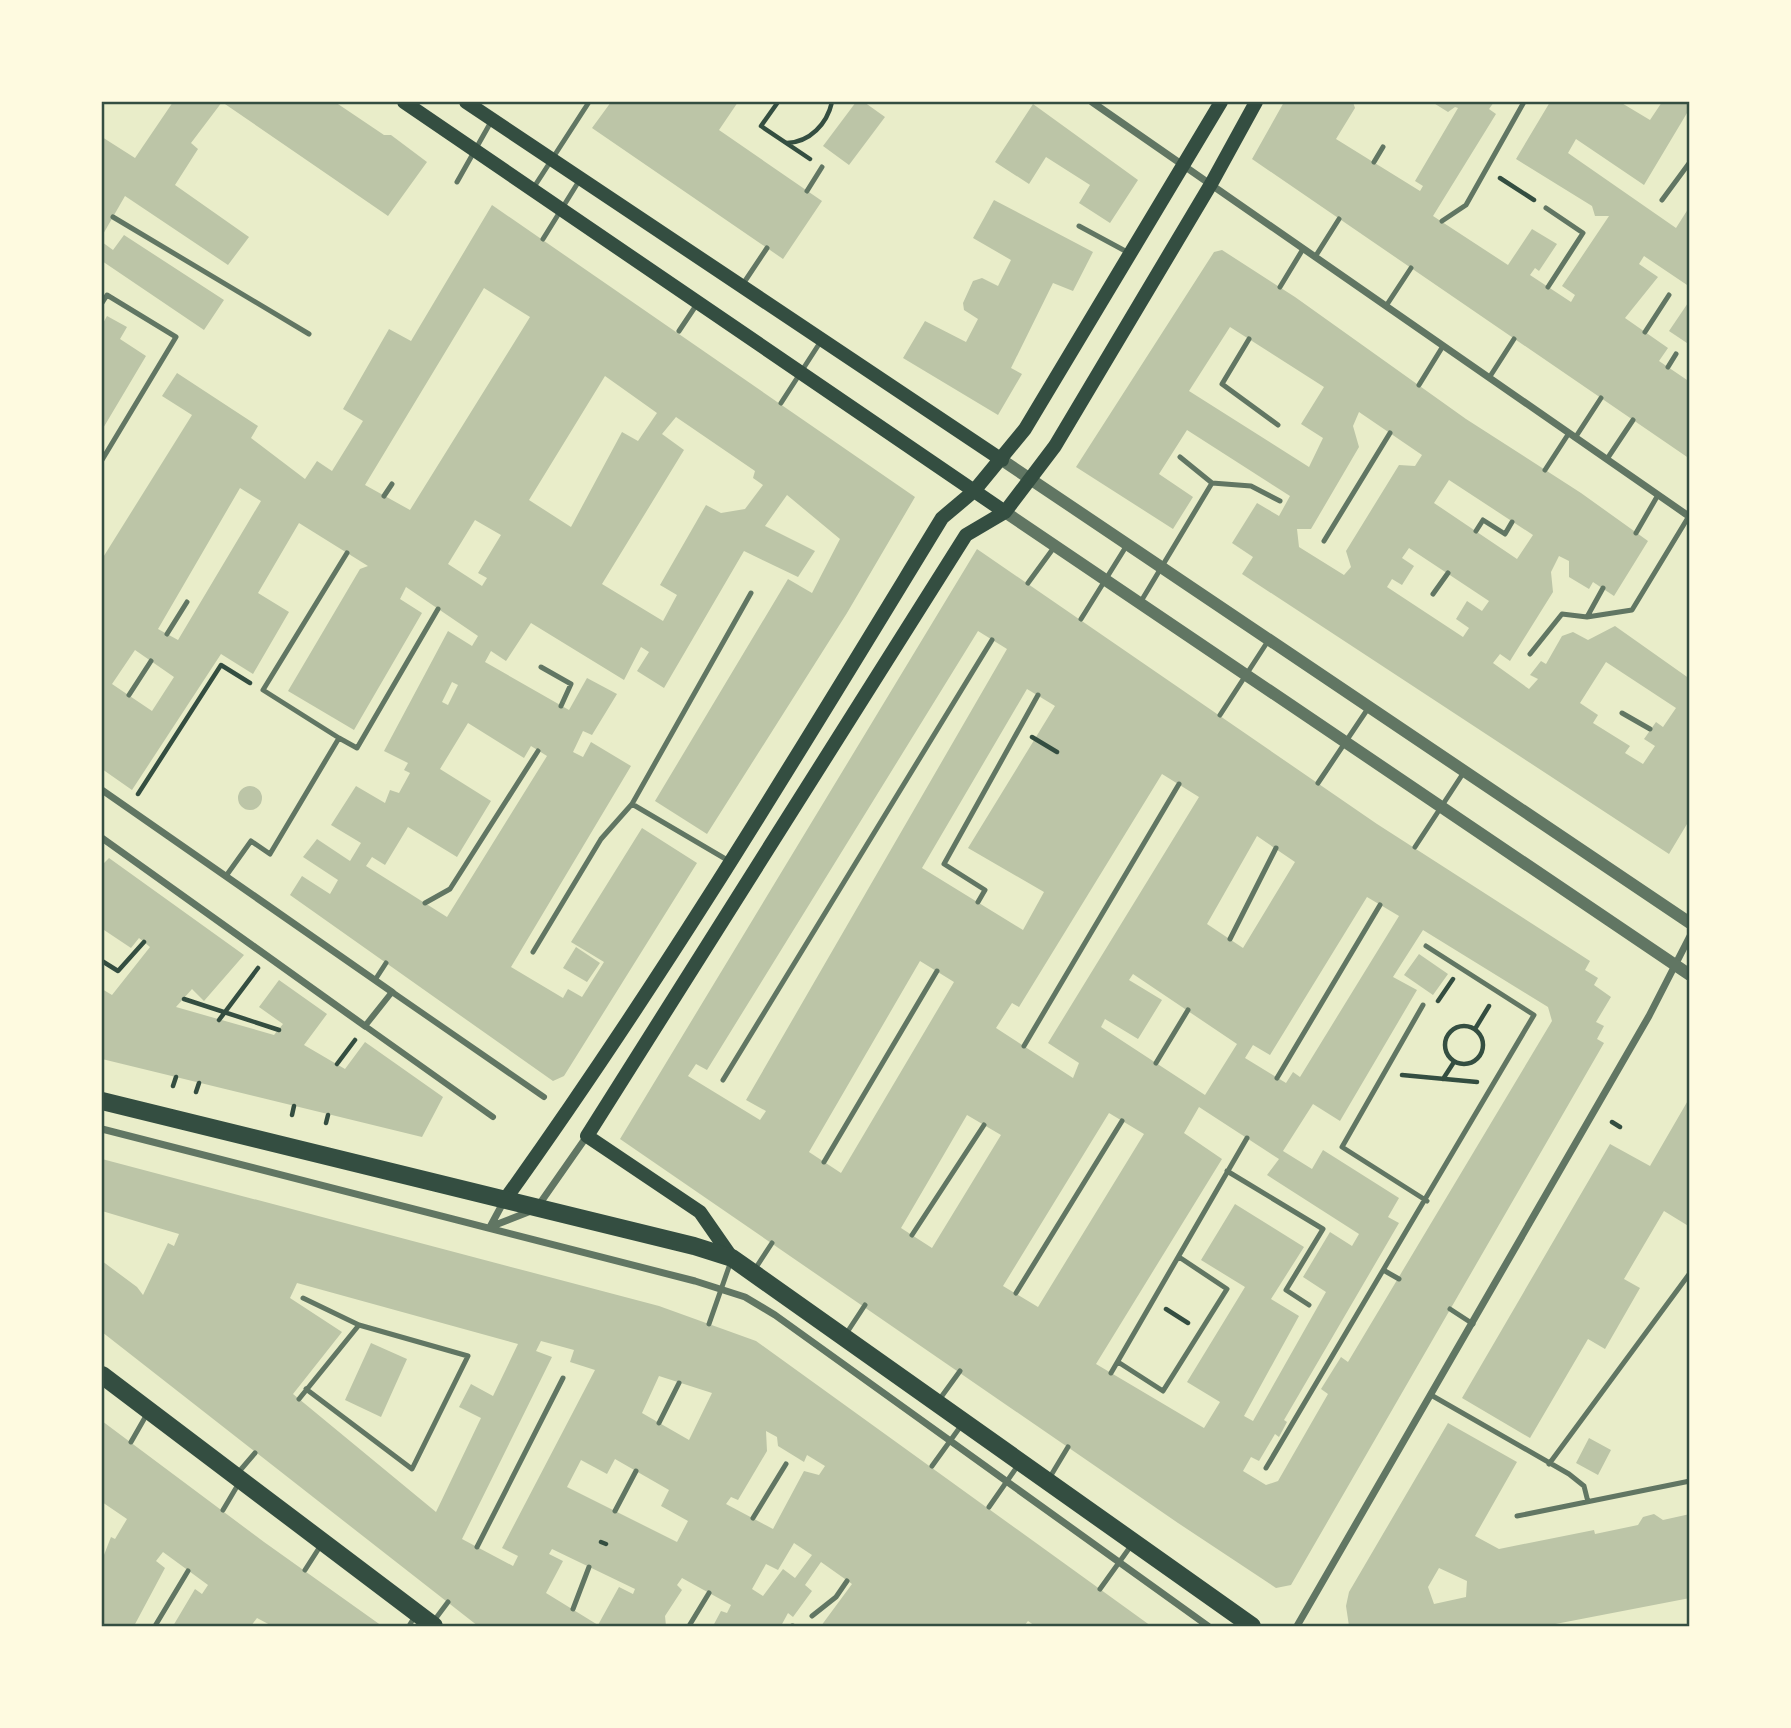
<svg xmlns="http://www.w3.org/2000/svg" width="1791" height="1728" viewBox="0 0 1791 1728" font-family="Manrope,sans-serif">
	<rect width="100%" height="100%" fill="#e9edc9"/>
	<path fill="#bcc5a7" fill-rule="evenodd" d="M173,102H335L384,135H391L427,162L388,216L222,102L191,143L198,149L175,185L249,237L228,265L125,196L102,236V137L135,158Z
		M611,102H738L719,130L822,201L783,259L592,128Z
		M856,102H864L885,117L849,165L823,146Z
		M1284,102H1353L1355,108L1336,139L1420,191L1423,186L1415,181L1458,108L1455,107L1448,112L1432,102H1494L1489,109L1496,114L1433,216L1508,265L1532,229L1557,244L1539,271L1535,268L1530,275L1571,302L1575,295L1562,286L1609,216H1595L1592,206L1516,159L1550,102H1620L1650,120L1662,102H1690V108L1644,185L1576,139L1568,153L1676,228L1690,206V287L1644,256L1639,264L1658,277L1625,318L1668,348L1659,361L1690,382V459L1252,159Z
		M1033,104L1138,180L1110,223L1079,203L1090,185L1046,157L1029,184L995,162Z
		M994,200L1093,252L1073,291L1053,283L1011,368L1022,374L998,415L903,358L925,321L966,342L978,319L964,310L963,303L973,281L982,278L998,286L1011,260L973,238Z
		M492,205L915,497L847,613L707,834L655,801L788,579L812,593L840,539L787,495L765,526L815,551L798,577L744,551L664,688L637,671L649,652L641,647L624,680L531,623L506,661L491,651L485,662L569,710L587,678L617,694L592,735L583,731L573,752L583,757L591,742L631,766L511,967L563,998L568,989L582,997L604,962L571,942L642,828L697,863L564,1076L553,1081L290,895L302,876L330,894L338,880L303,857L317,839L350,861L361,843L331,825L356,786L385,803L390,790L399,793L410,773L404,770L408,763L384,751L448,631L472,646L478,636L406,587L400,599L422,613L354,730L288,691L360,569L368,566L299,523L258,593L289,612L253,674L221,654L132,790L102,769V559L192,415L162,396L177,373L258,426L251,438L305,479L317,461L332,471L363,421L343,409L389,329L411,341ZM484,288L530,317L410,510L365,485ZM605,376L657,413L638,441L622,432L571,527L529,500ZM676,417L755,471L753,478L763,485L745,509L721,513L706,505L660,585L677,595L663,621L602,584L684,450L662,434ZM240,488L261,501L178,640L158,629ZM475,520L501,535L478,573L487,578L482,586L448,564ZM135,650L174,677L152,711L112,684ZM452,682L458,685L448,705L442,702ZM468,723L524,758L531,746L547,756L447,917L366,866L372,857L385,865L408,827L457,857L491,801L440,769Z
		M124,235L224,300L204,330L102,261V242L113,250Z
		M1222,250L1295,297L1466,419L1581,493L1648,541L1614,596L1593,582L1589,589L1569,577V561L1559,556L1551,572L1553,592L1510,661L1500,654L1493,663L1529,689L1538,679L1530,675L1541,661L1546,664L1562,636L1573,632L1588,640L1615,626L1690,679V819L1669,854L1242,574L1253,557L1232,543L1257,503L1279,516L1290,496L1187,430L1159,474L1193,497L1173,529L1076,467L1214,252ZM1230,327L1324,387L1301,424L1323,438L1309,467L1189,391ZM1359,412L1422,455L1415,466L1399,465L1346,551L1351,567L1344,575L1299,547L1297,529H1311L1359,447L1353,426ZM1449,480L1533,535L1517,559L1434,503ZM1409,548L1489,601L1482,611L1467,601L1456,619L1469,628L1463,637L1387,587L1392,579L1402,585L1414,566L1402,558ZM1606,662L1676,708L1663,727L1656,722L1644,739L1655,746L1643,764L1625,753L1630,746L1593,723L1598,715L1580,703Z
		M1690,300V345L1669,331Z
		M107,316L127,327L120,339L146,356L102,430V325Z
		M977,549L1377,824L1590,961L1585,970L1598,978L1594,985L1611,997L1596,1022L1604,1026L1597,1039L1604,1043L1291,1585L1276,1588L1178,1523L620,1139ZM978,631L1007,649L746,1100L766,1111L760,1120L688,1076L696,1064L707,1070ZM1027,689L1055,706L968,848L1044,892L1023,930L922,868ZM1162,774L1199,797L1048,1043L1079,1063L1073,1078L996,1028L1012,1003L1019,1007ZM1257,836L1295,862L1243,948L1207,924ZM1367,897L1399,916L1300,1077L1293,1072L1286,1083L1245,1058L1253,1045L1270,1055ZM1423,930L1548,1007L1552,1021L1348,1362L1341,1357L1321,1389L1328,1394L1278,1481L1266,1485L1243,1471L1251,1457L1259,1461L1275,1434L1279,1437L1287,1422L1284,1420L1399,1223L1388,1217L1399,1198L1323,1150L1312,1169L1283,1151L1313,1104L1340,1121L1417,990L1393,977ZM920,961L954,982L841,1173L809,1152ZM1133,974L1237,1044L1205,1095L1101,1027L1105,1019L1138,1039L1162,1000L1129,980ZM1199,1107L1279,1159L1267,1175L1359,1234L1352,1246L1330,1232L1303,1277L1326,1292L1253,1421L1244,1416L1299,1316L1271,1299L1304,1247L1235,1204L1201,1260L1245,1287L1187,1382L1220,1402L1204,1428L1096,1364L1222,1159L1184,1133ZM1109,1113L1144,1134L1038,1307L1003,1286ZM967,1115L1001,1135L932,1248L901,1228Z
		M238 798a12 12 0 1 1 24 0a12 12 0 1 1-24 0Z
		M109,858L244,955L204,1001L192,989L176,1007L274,1035L283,1024L259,1007L279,980L327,1014L304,1045L345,1069L365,1042L443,1097L422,1137L102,1059V989L112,995L150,947L139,938L131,948L104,930L102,933V865Z
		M576,947L600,963L587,982L563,968Z
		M1419,954L1448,974L1433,995L1404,975Z
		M1690,1097V1227L1664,1211L1624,1279L1640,1288L1605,1349L1588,1339L1530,1438L1462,1398L1610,1144L1650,1166Z
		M102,1159L659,1306L756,1341L1151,1626H1035L1028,1621L1024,1626H821L852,1584L821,1562L805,1585L812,1591L793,1617L788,1613L781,1626H713L721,1611L727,1613L731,1605L682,1578L677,1585L682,1590L665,1616L666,1626H478L102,1332V1261L137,1287L143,1295L168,1243L174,1246L179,1234L102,1211ZM297,1283L518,1344L493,1396L471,1384L459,1407L481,1418L436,1512L293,1394L342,1332L290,1298ZM541,1341L574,1350L570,1362L595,1370L502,1548L518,1556L513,1566L462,1539L552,1357L536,1351ZM659,1376L712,1393L689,1440L642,1413ZM766,1431L777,1437L778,1446L804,1462L807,1455L825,1466L819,1475L804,1471L773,1529L726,1504L731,1497L738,1500L767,1451ZM615,1459L669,1490L661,1506L688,1521L677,1542L567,1487L581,1460L607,1474ZM794,1543L812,1555L795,1578L783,1569L763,1596L752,1589L766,1564L778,1570ZM552,1549L635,1589L633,1594L619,1587L598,1625L546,1593L563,1561L549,1554Z
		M371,1343L407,1359L381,1417L345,1400Z
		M102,1421L264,1542L382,1626H272L257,1618L251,1626H173L195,1589L202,1594L208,1585L163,1552L156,1561L165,1568L134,1626H102V1560L111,1537L115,1539L127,1519L102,1502Z
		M1448,1423L1517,1462L1475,1536L1499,1549L1594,1530L1595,1534L1638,1525L1643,1517L1654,1514L1663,1520L1690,1514V1598L1545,1626H1349L1346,1606L1349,1592ZM1439,1568L1467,1581L1466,1597L1434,1604L1428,1587Z
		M1589,1438L1611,1450L1598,1475L1576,1463Z"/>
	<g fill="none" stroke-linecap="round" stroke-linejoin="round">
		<path stroke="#344e41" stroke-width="4.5" d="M778,102L761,126L810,159
			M787,143C810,142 827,124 832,102
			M1500,178L1534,200
			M1032,737L1057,752
			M138,794L221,665L250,683
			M102,961L118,971L144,942
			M184,999L279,1030
			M1438,1001L1453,979
			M219,1020L258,968
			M1445 1045a19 19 0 1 1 38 0a19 19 0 1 1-38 0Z
			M1475,1029L1489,1006
			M337,1064L355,1040
			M1402,1075L1477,1082
			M1443,1079L1454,1062
			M173,1086L176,1077
			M196,1092L199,1083
			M292,1115L294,1106
			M1612,1122L1620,1127
			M326,1123L328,1115
			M1166,1309L1188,1323
			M601,1542L606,1544"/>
		<path stroke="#617663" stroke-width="5" d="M1374,162L1383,147
			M457,182L492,120
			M534,187L589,102
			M807,191L822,167
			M1662,200L1690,162
			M1546,208L1583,233L1548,287
			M113,217L309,334
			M1442,221L1466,205L1524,102
			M1079,226L1129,253
			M543,239L579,181
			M1315,257L1339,219
			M743,284L767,248
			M1280,287L1303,249
			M102,303L107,295L176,337L102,460
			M1386,306L1411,268
			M679,331L697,304
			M1645,332L1669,295
			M1249,339L1222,384L1278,425
			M1668,367L1676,354
			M1489,378L1514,339
			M1419,385L1443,346
			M781,403L821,341
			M1575,438L1601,398
			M1180,457L1212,483L1251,486L1280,501
			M1607,459L1633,420
			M1545,470L1569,433
			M384,496L392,484
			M1476,531L1483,520L1505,534L1512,522
			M1636,533L1658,495
			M1324,541L1390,433
			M1028,583L1055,546
			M1433,594L1448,573
			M1140,603L1212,483
			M1587,617L1603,588
			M1081,619L1127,545
			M167,634L187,602
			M1530,654L1562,614L1587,617L1632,610L1689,516
			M541,667L571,684L561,706
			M129,695L151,661
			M1622,713L1650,729
			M1220,715L1268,641
			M339,738L263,690L347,553
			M1318,783L1369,707
			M632,804L729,861
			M1415,847L1464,772
			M226,876L251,841L270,854L339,738L357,748L438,609
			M978,902L985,890L944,864L1038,695
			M425,903L450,889L538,751
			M1230,939L1276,848
			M533,952L601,839L632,804L751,593
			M375,980L386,963
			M1423,1005L1342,1147L1427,1201
			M1024,1046L1179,784
			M1156,1063L1188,1010
			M1277,1078L1380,905
			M723,1080L992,640
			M824,1162L937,971
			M1227,1171L1323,1229L1286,1290L1309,1305
			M912,1235L984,1125
			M755,1269L772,1243
			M1385,1271L1399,1279
			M1016,1293L1122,1121
			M303,1298L359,1325
			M1450,1309L1473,1324
			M709,1324L731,1261
			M846,1334L865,1305
			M1118,1362L1163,1391L1227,1289L1179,1257
			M1111,1373L1247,1138
			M1431,1395L1569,1474L1584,1486L1588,1502
			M299,1399L359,1325L468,1356L412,1469L306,1389
			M939,1400L960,1371
			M659,1423L679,1383
			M131,1442L147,1414
			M1549,1464L1690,1273
			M932,1466L963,1423
			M1266,1468L1534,1015L1426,946
			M237,1474L255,1453
			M1050,1477L1068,1447
			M989,1507L1019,1464
			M223,1510L239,1483
			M615,1511L636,1471
			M1517,1516L1690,1481
			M753,1518L786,1464
			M477,1547L563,1378
			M305,1570L321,1545
			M1100,1589L1133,1543
			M573,1609L589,1567
			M812,1616L836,1597L847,1581
			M433,1622L448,1602
			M155,1626L188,1571
			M409,1626L415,1616
			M689,1626L709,1593
			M792,1626H793"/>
		<path stroke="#617663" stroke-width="6" d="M493,1117L365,1026L392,992L544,1097"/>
		<path stroke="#617663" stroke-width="7" d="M1092,102L1690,517
			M102,790L392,992
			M102,838L365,1026
			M102,1129L695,1281L745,1297L775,1315L1208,1626
			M490,1227L536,1209L587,1136
			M490,1227L504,1201
			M1297,1626L1649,1016L1690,936"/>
		<path stroke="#617663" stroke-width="12" d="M1002,460L1690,923
			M1005,512L1690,975"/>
		<path stroke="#344e41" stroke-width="14" d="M404,102L1005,512
			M466,102L1002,460
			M504,1201C662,981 801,749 942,518L974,491L1025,429L1221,102
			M732,1258L700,1212L587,1136L966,535L1005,512L1055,446L1211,184L1256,102"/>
		<path stroke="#344e41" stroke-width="18" d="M102,1101L694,1246L732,1258L1252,1626
			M102,1375L434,1626"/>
	</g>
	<rect width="1791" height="1728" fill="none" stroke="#fefae0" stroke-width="206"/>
	<rect x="103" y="103" width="1585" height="1522" fill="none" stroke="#344e41" stroke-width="2.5"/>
</svg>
